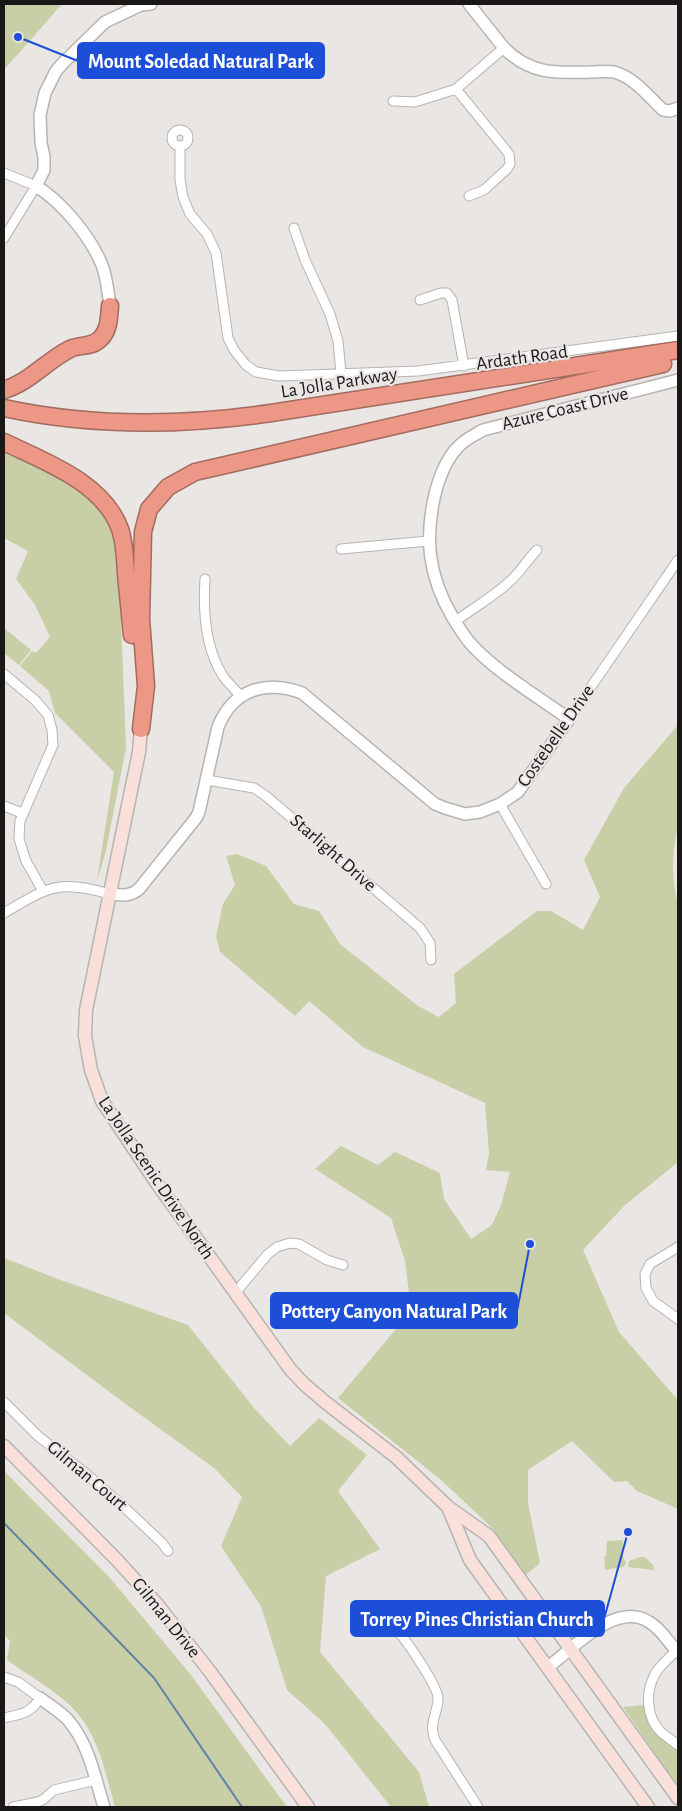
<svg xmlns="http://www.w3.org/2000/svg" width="682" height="1811" viewBox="0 0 682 1811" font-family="'Alegreya Sans',sans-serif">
	<rect width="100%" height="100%" fill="#e9e6e3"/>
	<path fill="#c8cfa6" d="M4,4H62L4,70Z
		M4,452L74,486L105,513L118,540L126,748L105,855L97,880L114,772L55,713L49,691L20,666L32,651L36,653L50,637L35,605L16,579L28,551L4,538Z
		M4,628L31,650L19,665L4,653Z
		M678,725V825C672,850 671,880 678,904V1162L624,1206L583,1250L619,1332L678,1400V1509L637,1491L627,1481L614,1482L572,1441L528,1470V1503L540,1563L526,1575L489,1525L440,1479L338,1398L407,1316L409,1293L405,1261L391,1218L315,1169L341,1146L378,1165L395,1152L440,1173L444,1199L471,1239L492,1225L501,1205L510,1172L486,1170L489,1153L485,1103L363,1047L309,1001L295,1016L220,952L216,936L223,904L235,885L226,856L237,854L266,866L294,904L319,911L340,944L418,1006L439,1017L456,1003L454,974L537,911H551L583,930L600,897L584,860L624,788Z
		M4,1258L58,1279L188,1325L255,1409L290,1446L319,1418L367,1455L338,1491L380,1549L326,1576L320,1652L419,1772L429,1807H391L325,1724L287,1690L261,1606L221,1546L242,1497L214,1468L127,1405L4,1313Z
		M4,1471L109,1577L191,1675L287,1807H115C106,1776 100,1740 78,1714C61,1693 29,1676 7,1660L10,1641L4,1634Z
		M623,1540V1556L626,1563L624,1567L605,1570L604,1556H606L607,1541Z
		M640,1557H645L653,1565L654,1570L628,1567L629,1561Z
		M644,1705C650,1728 660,1737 678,1751V1787L623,1707Z"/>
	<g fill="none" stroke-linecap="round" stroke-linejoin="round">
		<path stroke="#6084a6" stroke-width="2" d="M4,1523L154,1678L242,1807"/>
		<g stroke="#b6b4b1" stroke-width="11">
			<path id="minor" d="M456,89L509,154L510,164L507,169L484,190L469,196
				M393,101L415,102L456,89L504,48
				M172 138a8 8 0 1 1 16 0a8 8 0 1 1-16 0Z
				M180,147V180L183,197L190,214L207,234L216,253L228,338L234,350L246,365L256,372L279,376L418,371L678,336
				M4,173L36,186L4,238
				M294,228L305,260L330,314L338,341L341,373
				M420,300L441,293H447L452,300L464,366
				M341,549L428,541
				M205,579C203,610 205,648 223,676C228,683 235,690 241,696
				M456,621C473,608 493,597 509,582C520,573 527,560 537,550
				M4,674L35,700L48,715L52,730L53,745L20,821L19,839L26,861L43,891
				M569,719L678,560
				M207,780L254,788L266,796L420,928L430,943L431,960
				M500,804L546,884
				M4,806L22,813
				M4,913C49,887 57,879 110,894
				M678,1247L650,1264L645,1274L646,1288L653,1301L678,1319
				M235,1293L268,1254L277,1247L290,1243L299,1244L327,1260L343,1265
				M4,1402L38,1436L83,1471L124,1507L162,1543L168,1551
				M383,1623C388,1625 393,1628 397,1631C406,1639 438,1687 438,1698C438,1714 428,1723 435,1740L478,1807
				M676,1651C669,1658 660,1665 655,1674C645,1693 646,1718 662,1733C667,1737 673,1741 678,1745
				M4,1677L18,1682L40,1698C30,1714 21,1714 4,1718
				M13,1807L38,1802L44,1799L54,1790L96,1780"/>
		</g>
		<g stroke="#b6b4b1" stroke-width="14">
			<path id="tertiary" d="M469,4L504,48C531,75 556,73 591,72C598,72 607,71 614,72C634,77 649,97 663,110L670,111L678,108
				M110,306C108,293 107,278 102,265C90,236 62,202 36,186L44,170V157L41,143L40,115L45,93L56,71L64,62L105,22L141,5L151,4
				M110,894C121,895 130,897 139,889L196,818L199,812L218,727C233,689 266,680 302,693L435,804L445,808L465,814L480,812L500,804L518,792L569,719C537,696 496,672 470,643C464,636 458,626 453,618C428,576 424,537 436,490C440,476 447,458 458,447C465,439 475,435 483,430L678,380
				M548,1667C573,1649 616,1600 649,1622C662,1629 668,1643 678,1652
				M40,1698C49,1705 61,1712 68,1720C89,1744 95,1778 104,1807"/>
		</g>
		<g stroke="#b6b4b1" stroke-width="15">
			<path id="secondary" d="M141,729L139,752L133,781L86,1010L85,1036L91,1070L102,1101L156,1182L290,1369L304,1384L325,1402L396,1457L448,1507L489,1536L678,1798
				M4,1446L116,1559L157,1604L211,1673L308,1807
				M448,1507L470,1560L648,1807"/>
		</g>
		<g stroke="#a36b60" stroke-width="19">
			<path id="motorway" d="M4,390C30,382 46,361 70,349C80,344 91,348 100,339C109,331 109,318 110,306
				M4,408C92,427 182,426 271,413L678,350
				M4,442C45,462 103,482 120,529C125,543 125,559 126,574C128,594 130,615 132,635
				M141,729L146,686L141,619L143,532L149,509L168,487L195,472L663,364"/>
		</g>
		<use href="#minor" stroke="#fff" stroke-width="9"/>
		<use href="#tertiary" stroke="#fff" stroke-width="11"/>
		<use href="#secondary" stroke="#fae0db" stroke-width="12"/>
		<use href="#motorway" stroke="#ed9787" stroke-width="16"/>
	</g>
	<g text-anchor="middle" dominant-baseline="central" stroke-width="4.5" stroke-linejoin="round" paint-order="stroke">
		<g font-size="19" fill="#191817" stroke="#e9e6e3">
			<text transform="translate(522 358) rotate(-8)">Ardath Road</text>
			<text transform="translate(339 383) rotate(-9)">La Jolla Parkway</text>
			<text transform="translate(565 409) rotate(-14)">Azure Coast Drive</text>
			<text transform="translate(556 736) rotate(-55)">Costebelle Drive</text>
			<text transform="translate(333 853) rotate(41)">Starlight Drive</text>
			<text transform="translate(156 1178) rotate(56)">La Jolla Scenic Drive North</text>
			<text transform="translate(87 1476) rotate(40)">Gilman Court</text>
			<text transform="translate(166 1618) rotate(51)">Gilman Drive</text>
		</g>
	</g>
	<path fill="none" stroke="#1d4ed8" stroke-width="2" d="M18 37L78 61M530 1244L517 1311M628 1532L604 1619"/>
	<g fill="#1d4ed8" stroke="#e9e6e3" stroke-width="2">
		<circle cx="18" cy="37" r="5"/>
		<circle cx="530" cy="1244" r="5"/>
		<circle cx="628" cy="1532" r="5"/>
	</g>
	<g fill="#1d4ed8" stroke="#1d4ed8" stroke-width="2">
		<rect x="78" y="43" width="246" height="35" rx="5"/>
		<rect x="271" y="1293" width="246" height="35" rx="5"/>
		<rect x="351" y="1601" width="253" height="35" rx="5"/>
	</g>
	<g font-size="20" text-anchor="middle" font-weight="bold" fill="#fff">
		<text x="201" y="68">Mount Soledad Natural Park</text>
		<text x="394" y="1318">Pottery Canyon Natural Park</text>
		<text x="477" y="1626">Torrey Pines Christian Church</text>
	</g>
	<rect width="682" height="1811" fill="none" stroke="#191817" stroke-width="10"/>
</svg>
